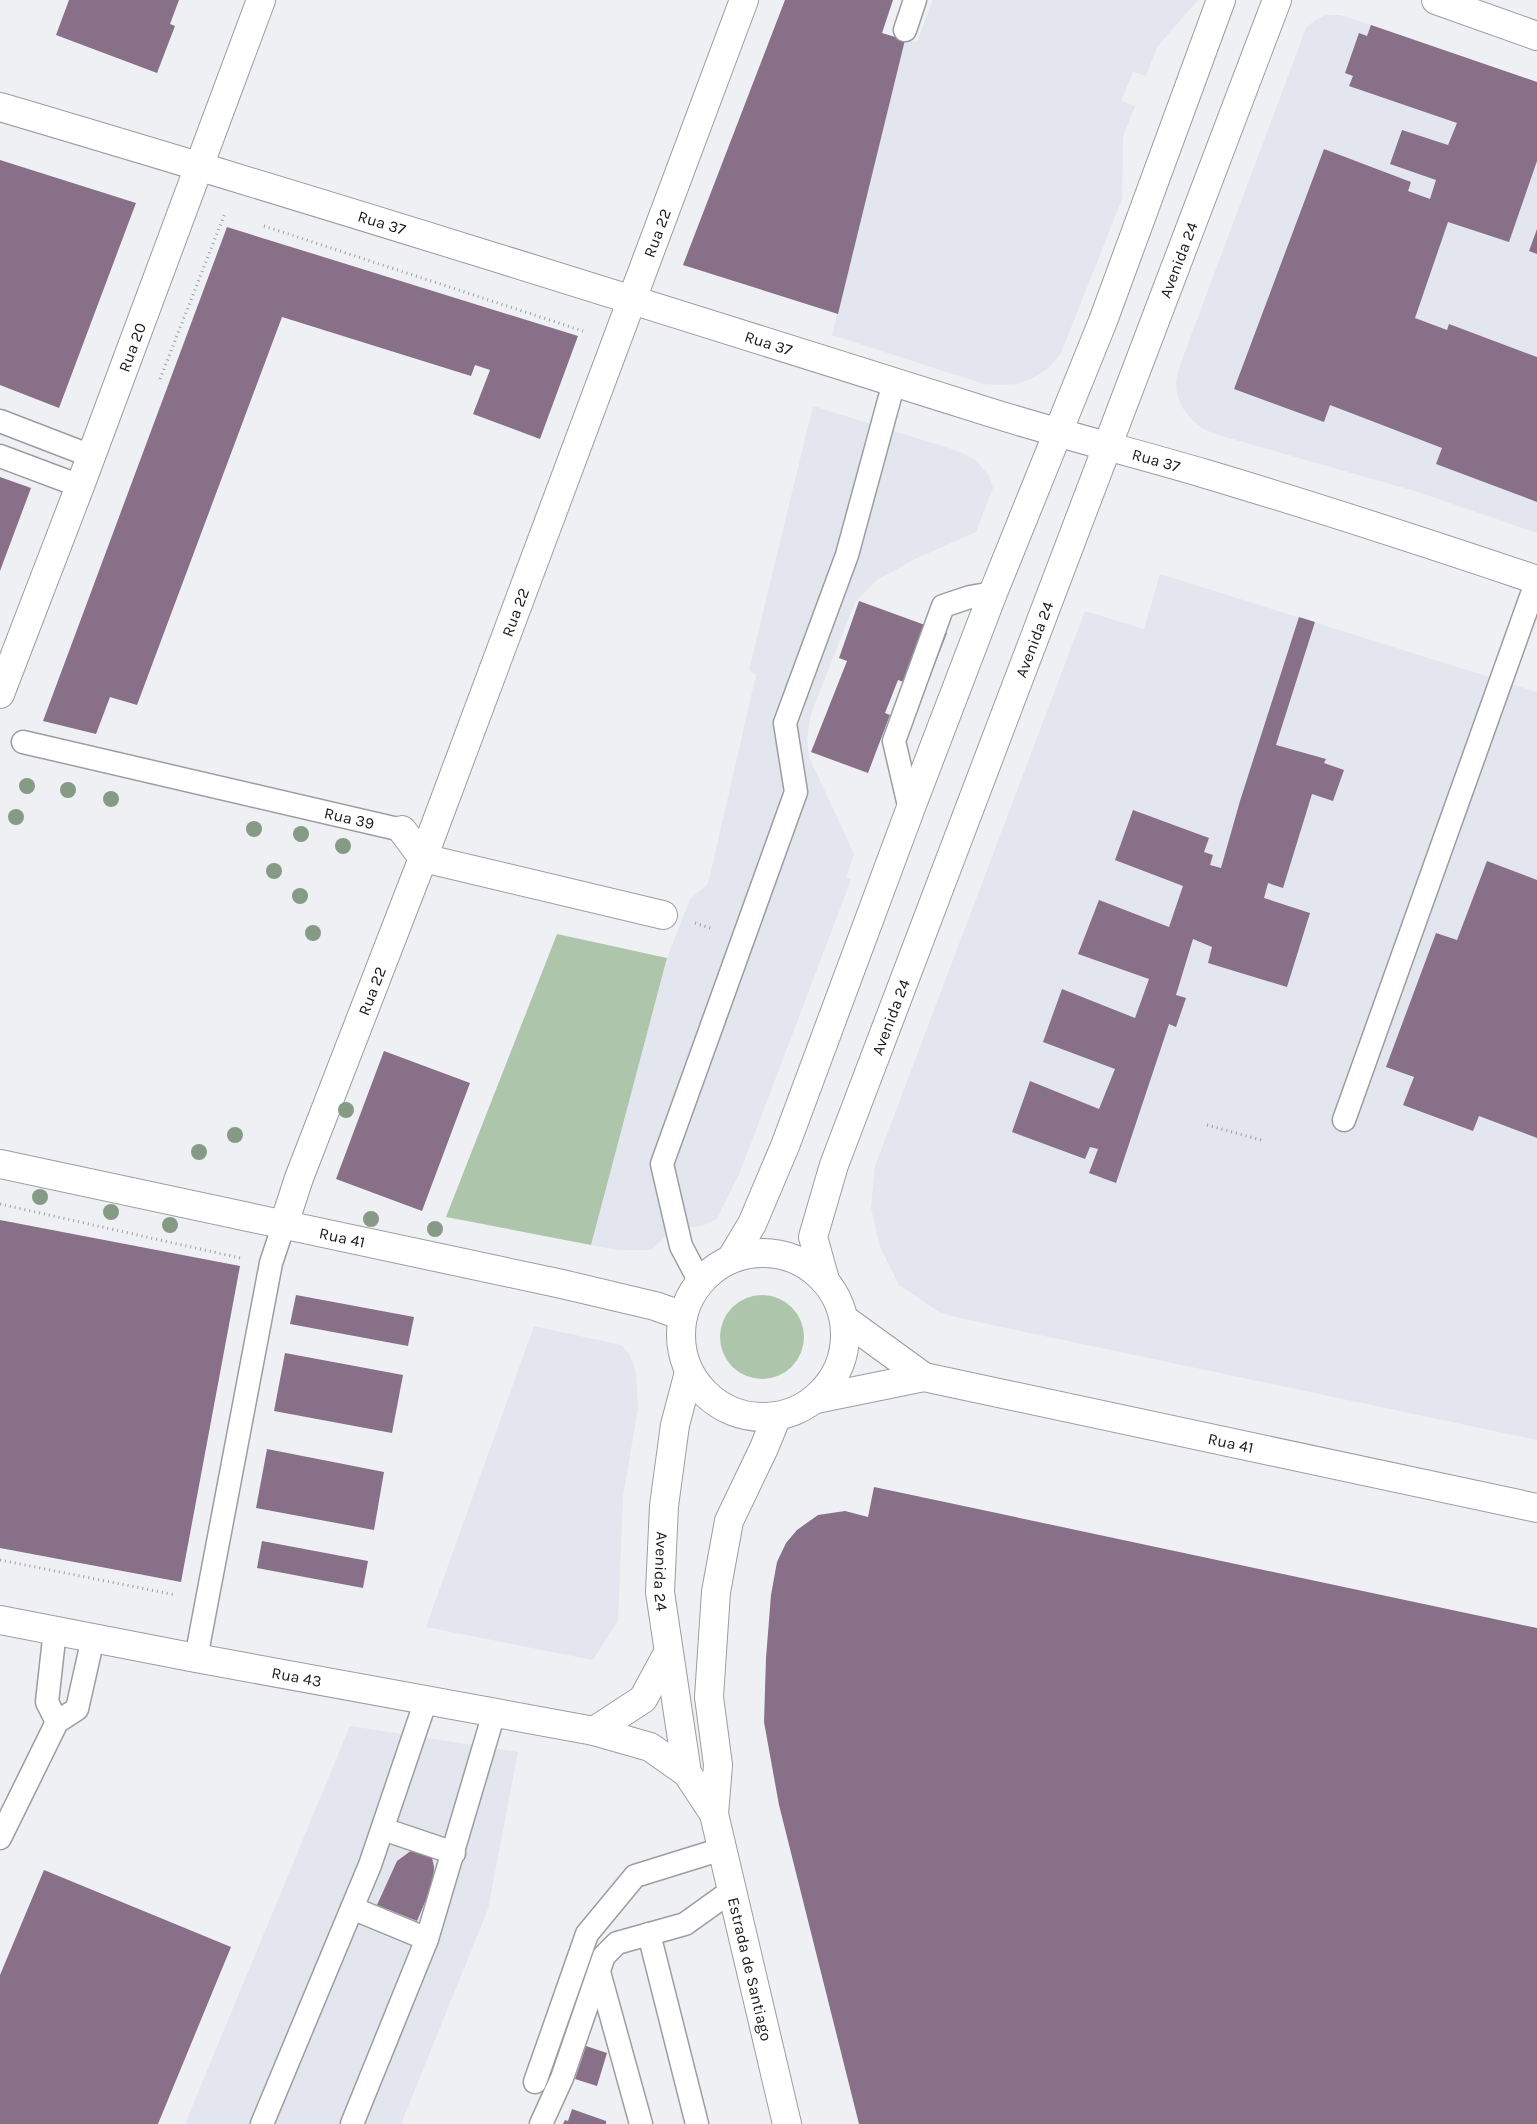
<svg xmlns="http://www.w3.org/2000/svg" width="1537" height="2124" viewBox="0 0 1537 2124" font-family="Karla,sans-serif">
	<rect width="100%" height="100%" fill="#eff0f3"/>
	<path fill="#e3e5ef" d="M933,0H1198L1157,47L1146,76L1133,72L1121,101L1135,106L1123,136L1122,199L1061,353L1049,368L1033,378L1017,384L1001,385L984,384L832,335L905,40L917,42Z
		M1327,15H1340L1371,25L1537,82V533L1418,492L1215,434L1202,428L1191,419L1182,407L1177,395L1176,381L1179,368L1306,28L1315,20Z
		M813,406L958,451L976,460L989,476L993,488L976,532L917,558L877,580L855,602L811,714L807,738L809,757L854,854L846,877L851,880L740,1172L717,1219L702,1226L682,1228L669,1233L651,1250H619L591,1245L667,958L690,899L708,884L756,675L749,670Z
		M1160,574L1537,692V1440L964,1319L939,1312L899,1285L880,1247L871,1208L875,1166L1085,611L1144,629Z
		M534,1326L621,1345L630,1355L636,1372L638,1409L623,1496L618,1621L593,1660L426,1627Z
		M350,1726L518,1752L488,1909L401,2124H185Z"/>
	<path fill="#adc6ab" d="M557,934L667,958L591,1245L446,1217Z
		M720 1337a42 42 0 1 1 84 0a42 42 0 1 1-84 0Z"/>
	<path fill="#887089" d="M69,0H179L170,24L175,26L157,73L56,35Z
		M785,0H893L882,33L905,40L838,314L683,265Z
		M1371,25L1537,82V161L1509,242L1448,222L1415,318L1447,330L1449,324L1537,357V502L1436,464L1442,448L1330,405L1324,422L1234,389L1324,149L1411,182L1408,191L1430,199L1436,180L1390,164L1402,130L1448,145L1457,123L1349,86L1353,76L1345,73L1359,33L1367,36Z
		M0,160L136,203L59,408L0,385Z
		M227,227L578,336L540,439L473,414L490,370L475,365L471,376L282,317L137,705L110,697L96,734L43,721Z
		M1537,229V254L1529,251Z
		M0,477L31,488L0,571Z
		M859,601L947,633L925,690L898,680L885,713L890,715L868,773L811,752L847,661L839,658Z
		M1299,617L1315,622L1276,745L1326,759L1324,763L1344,770L1333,801L1312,794L1283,888L1268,883L1264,898L1310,913L1287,987L1208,963L1212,947L1193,939L1176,995L1186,998L1176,1027L1169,1024L1116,1183L1089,1173L1098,1149L1090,1147L1085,1159L1012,1132L1030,1081L1099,1109L1115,1069L1043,1042L1062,989L1135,1018L1149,979L1078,954L1099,900L1169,927L1183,886L1115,860L1133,810L1209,838L1204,852L1213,855L1210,865L1221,868L1240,801Z
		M1487,861L1537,880V1138L1479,1116L1473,1131L1403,1105L1414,1077L1386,1067L1436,933L1457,940Z
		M384,1051L470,1083L422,1211L336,1179Z
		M0,1220L240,1266L181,1582L0,1548Z
		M296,1295L414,1317L408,1346L290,1324Z
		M285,1353L403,1375L392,1433L274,1411Z
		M267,1449L384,1472L374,1530L256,1508Z
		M874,1487L1537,1628V2124H859L779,1805L764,1722L766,1658L771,1595L777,1562L786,1543L797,1530L818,1515L845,1511L868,1517Z
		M262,1541L368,1561L363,1588L257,1568Z
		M412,1850L427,1852L432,1858L434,1867L433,1883L417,1921L377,1905L397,1861Z
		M44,1870L231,1947L158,2124H0V1975Z
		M586,2046L607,2053L597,2086L575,2079Z
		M572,2109L606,2121V2124H563L565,2120L568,2121Z"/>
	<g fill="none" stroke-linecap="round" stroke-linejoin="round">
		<g stroke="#9c9da0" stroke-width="25">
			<g id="lane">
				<path d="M905,30L915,0"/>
				<path d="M0,421L91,456"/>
				<path d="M0,456L80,486"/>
				<path id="s1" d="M23,742L402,830"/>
				<path d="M910,810L894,741L943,606L970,597L993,593"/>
				<path d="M1344,1120L1537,580"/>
				<path d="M700,1282L681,1246L662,1164L796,792L785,723L847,555L894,382"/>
				<path d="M55,1630L47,1702L57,1722"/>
				<path d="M196,1658L271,1263L284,1224"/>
				<path d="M383,1829L454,1853"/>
				<path d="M0,1838L57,1722L77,1709L93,1638"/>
				<path d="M352,1908L427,1939"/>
				<path d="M649,1934L697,2124"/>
				<path d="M599,1972L641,2124"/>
				<path d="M535,2082L587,1934L635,1876L722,1849"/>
				<path d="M262,2124L370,1865L426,1700"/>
				<path d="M352,2124L427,1939L494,1713"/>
				<path d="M541,2124L562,2078L604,1956L617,1943L685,1924L731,1891"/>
			</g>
		</g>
		<g stroke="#9c9da0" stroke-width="30">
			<g id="street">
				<path d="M1436,0L1537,36"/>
				<path id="s2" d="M0,107C325,203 649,305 973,407C1050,432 1128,451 1206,474C1317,507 1427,543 1537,580"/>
				<path d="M402,830L423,858L663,915"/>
				<path id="s3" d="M0,1164L562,1284L655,1306L683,1316"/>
				<path id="s4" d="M284,1224L299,1178L423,858L744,0"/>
				<path d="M844,1319L924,1377"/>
				<path id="s5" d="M816,1399L924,1377L1537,1508"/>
				<path id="s6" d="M0,1620L196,1658L594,1731L650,1747L687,1773"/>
				<path d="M594,1731L643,1699L668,1653"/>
			</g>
		</g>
		<g stroke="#9c9da0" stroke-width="30">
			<g id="secondary">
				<path id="s7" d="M0,694L80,486L261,0"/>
			</g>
		</g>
		<g stroke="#9c9da0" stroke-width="30">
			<g id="primary">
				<circle cx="763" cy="1335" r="82"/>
				<path d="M731,1259L752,1224L785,1146L910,810L993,593L1103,321L1221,0"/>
				<path id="s8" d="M825,1280L813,1237L834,1165L1277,0"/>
				<path id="s9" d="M689,1372L675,1425L664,1506L660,1592L687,1773L714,1814"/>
				<path id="s10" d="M777,1416L764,1448L729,1521L716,1592L709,1697L718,1765L714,1814L787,2124"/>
			</g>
		</g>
		<path stroke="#9d9ea1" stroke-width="3" stroke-dasharray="1 4" stroke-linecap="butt" d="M264,226L583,331
			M160,379L225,213
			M695,923L713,929
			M1207,1125L1261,1140
			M0,1204L240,1258
			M0,1560L176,1595"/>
		<use href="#lane" stroke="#fff" stroke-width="22"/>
		<use href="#street" stroke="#fff" stroke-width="28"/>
		<use href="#secondary" stroke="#fff" stroke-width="28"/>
		<use href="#primary" stroke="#fff" stroke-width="28"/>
	</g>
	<g fill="#869b86">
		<circle cx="27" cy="786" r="8"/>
		<circle cx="68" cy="790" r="8"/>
		<circle cx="111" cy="799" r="8"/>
		<circle cx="16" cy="817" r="8"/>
		<circle cx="254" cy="829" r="8"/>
		<circle cx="301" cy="834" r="8"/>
		<circle cx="343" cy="846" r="8"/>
		<circle cx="274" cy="871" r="8"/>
		<circle cx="300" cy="896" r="8"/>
		<circle cx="313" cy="933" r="8"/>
		<circle cx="346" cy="1110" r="8"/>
		<circle cx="235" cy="1135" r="8"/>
		<circle cx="199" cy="1152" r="8"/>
		<circle cx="40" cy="1197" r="8"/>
		<circle cx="111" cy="1212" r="8"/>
		<circle cx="371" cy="1219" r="8"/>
		<circle cx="170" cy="1225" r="8"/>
		<circle cx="435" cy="1229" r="8"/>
	</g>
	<g text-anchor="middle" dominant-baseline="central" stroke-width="5" stroke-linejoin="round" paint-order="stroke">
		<g font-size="16" fill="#18191a" stroke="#fff">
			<text stroke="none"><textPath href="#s2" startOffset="399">Rua 37</textPath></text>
			<text stroke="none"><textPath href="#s4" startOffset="1059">Rua 22</textPath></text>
			<text stroke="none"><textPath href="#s8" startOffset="1088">Avenida 24</textPath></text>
			<text stroke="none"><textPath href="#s2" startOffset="804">Rua 37</textPath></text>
			<text stroke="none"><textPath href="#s7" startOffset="371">Rua 20</textPath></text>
			<text stroke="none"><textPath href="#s2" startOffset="1209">Rua 37</textPath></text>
			<text stroke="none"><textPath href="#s4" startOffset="654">Rua 22</textPath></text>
			<text stroke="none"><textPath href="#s8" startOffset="682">Avenida 24</textPath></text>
			<text stroke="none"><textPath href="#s1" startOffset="335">Rua 39</textPath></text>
			<text stroke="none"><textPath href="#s4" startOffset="249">Rua 22</textPath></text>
			<text stroke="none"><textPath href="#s8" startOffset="278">Avenida 24</textPath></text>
			<text stroke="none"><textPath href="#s3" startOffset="350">Rua 41</textPath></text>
			<text stroke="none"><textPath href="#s5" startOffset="424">Rua 41</textPath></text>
			<text stroke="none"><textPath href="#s9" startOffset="202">Avenida 24</textPath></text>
			<text stroke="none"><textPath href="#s6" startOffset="302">Rua 43</textPath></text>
			<text stroke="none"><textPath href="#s10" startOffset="570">Estrada de Santiago</textPath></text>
		</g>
	</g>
</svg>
